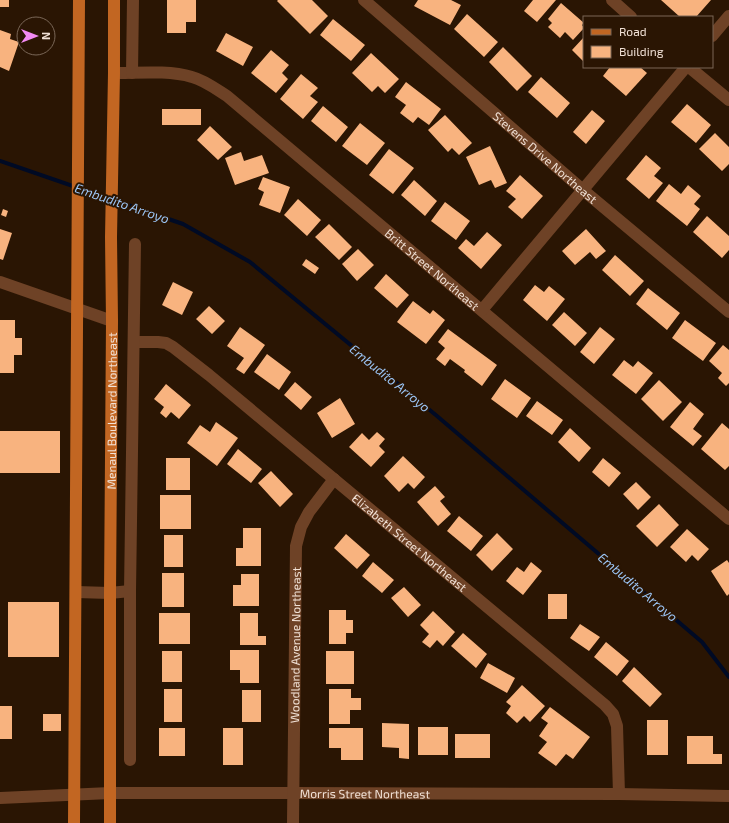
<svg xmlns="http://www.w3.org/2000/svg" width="729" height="823" viewBox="0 0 729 823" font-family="'Exo 2',sans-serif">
	<rect width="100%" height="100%" fill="#2a1503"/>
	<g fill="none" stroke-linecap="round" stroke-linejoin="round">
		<path stroke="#000a24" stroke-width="4" d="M0,161L183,224L250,262L437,416L702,642L729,677"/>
	</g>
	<path fill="#f8b37f" d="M0,0H9V7H0Z
		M167,0H196V22H186V33H167Z
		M278,0H312L328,16L310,34L277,1Z
		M418,0H451L461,5L450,25L414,6Z
		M533,0H556L537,22L524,11Z
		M661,0H711L696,17H680Z
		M561,3L584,23L582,25L584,28L573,40L565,32L560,38L548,27L552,23L548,19Z
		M467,14L498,42L484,57L454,29Z
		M333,19L365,45L351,61L320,35Z
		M0,30L11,34L10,39L19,42L9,71L0,67Z
		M226,33L253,47L243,66L216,51Z
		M584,37V62L572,50Z
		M503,47L532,76L517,91L489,62Z
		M271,50L289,65L282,73L288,79L276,93L251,73Z
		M371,53L399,79L385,93L378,86L372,92L352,73Z
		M610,67H640L647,73L626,96L603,76Z
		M301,74L318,88L310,96L318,102L303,119L280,99Z
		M541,77L570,103L557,118L528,92Z
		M406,82L441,109L429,125L418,117L413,123L400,113L406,105L395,97Z
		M687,104L711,125L696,143L671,122Z
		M323,106L348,127L336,142L311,121Z
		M162,109H201V125H162Z
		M592,110L605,121L586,144L573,132Z
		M445,115L472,143L459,155L452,148L448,152L428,130Z
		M360,123L385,143L367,165L342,146Z
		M210,126L232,147L218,160L197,140Z
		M715,133L729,147V164L722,171L699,149Z
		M490,146L507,183L495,188L491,180L479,185L466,157Z
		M389,149L414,168L393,194L369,175Z
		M241,152L244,161L262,155L269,173L235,185L225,158Z
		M646,155L661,168L654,176L663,183L649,199L626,179Z
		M520,175L543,196L522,219L508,207L516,199L506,191Z
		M263,177L290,187L280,213L259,205L264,192L258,189Z
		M414,180L437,201L425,216L401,195Z
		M669,184L681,194L688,185L701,196L694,204L700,209L687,226L656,201Z
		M298,199L321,220L307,236L284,215Z
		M445,202L470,221L456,240L431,221Z
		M3,209L8,211L6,217L1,215Z
		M707,216L729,236V250L722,258L693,232Z
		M329,224L352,247L339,260L315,237Z
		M0,229L12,233L3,260L0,259Z
		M586,229L606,251L596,259L590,252L575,265L562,251Z
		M487,232L502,245L481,269L458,248L466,239L474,246Z
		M358,249L374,265L357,281L342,264Z
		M615,255L644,281L630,296L602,270Z
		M306,259L319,268L315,274L302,265Z
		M386,274L409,295L397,308L374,288Z
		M173,282L193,292L182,315L162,305Z
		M535,285L544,292L549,286L565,299L547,321L523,300Z
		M648,288L680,313L667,330L636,304Z
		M413,301L430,314L433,310L445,320L426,344L397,322Z
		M209,306L225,321L212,334L196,319Z
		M564,312L587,333L575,346L552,325Z
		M0,320H15V338H22V355H14V373H0Z
		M685,320L716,343L703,361L672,338Z
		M240,327L265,345L244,374L236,369L244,358L227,346Z
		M600,327L615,339L594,364L580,352Z
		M448,329L497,365L482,386L464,372L465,370L450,359L445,366L436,359L445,348L438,342Z
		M723,345L729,350V383L726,386L718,378L722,373L709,361Z
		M267,354L291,372L279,390L254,372Z
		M624,360L633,367L638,361L653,373L636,394L612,375Z
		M505,379L531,398L517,418L491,399Z
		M659,380L682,402L663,421L641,399Z
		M295,382L312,397L301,410L284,395Z
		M166,384L191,405L179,419L171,412L166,418L160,413L164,407L154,399Z
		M340,398L355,424L332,438L317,413Z
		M537,401L563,420L552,435L526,416Z
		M690,402L704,414L693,429L702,436L693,446L670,427Z
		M216,422L238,438L217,466L187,443L200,425L210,432Z
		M722,423L729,429V466L725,470L701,449Z
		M570,428L591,448L579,462L558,442Z
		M0,431H60V473H0Z
		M377,432L385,439L379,446L385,452L371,467L349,447L362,433L369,440Z
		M238,449L262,469L251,483L227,464Z
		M403,456L425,477L414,489L408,483L399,492L384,476Z
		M166,458H190V490H166Z
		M603,458L621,473L609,487L592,472Z
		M271,471L293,494L280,507L258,483Z
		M636,482L651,497L638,510L623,494Z
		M435,486L445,497L440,501L451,514L438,526L417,502Z
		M160,495H191V529H160Z
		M659,504L679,525L657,547L636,526Z
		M459,516L483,536L471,551L447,531Z
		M243,528H261V566H236V548H243Z
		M687,529L709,549L698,561L692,555L686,562L670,547Z
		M497,533L513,549L492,571L476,555Z
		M346,534L370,555L357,569L334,548Z
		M164,535H183V567H164Z
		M727,560L729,563V594L727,596L711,571Z
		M373,562L394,580L382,593L362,576Z
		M531,562L542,571L523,595L506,581L517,567L524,572Z
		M162,573H184V607H162Z
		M241,574H259V606H233V585H241Z
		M404,587L421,605L408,617L391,598Z
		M548,594H567V619H548Z
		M8,602H59V657H8Z
		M329,610H346V620H353V633H346V644H329Z
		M433,611L455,632L443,646L437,640L430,648L422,642L429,634L420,625Z
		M159,613H190V644H159Z
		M240,613H258V636H266V645H240Z
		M580,624L600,637L589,651L570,638Z
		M463,633L487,654L476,668L451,646Z
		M606,642L629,661L617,676L594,657Z
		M230,650H259V683H240V670H230Z
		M162,651H182V682H162Z
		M326,651H354V684H326Z
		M488,663L515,678L507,693L480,678Z
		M634,667L662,694L650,707L622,681Z
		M522,685L545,706L530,722L524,716L517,723L506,713L511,706L506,702Z
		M164,689H182V722H164Z
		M329,689H351V698H361V710H350V724H329Z
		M242,690H261V722H242Z
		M0,706H12V739H0Z
		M550,707L590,737L573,759L566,754L556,766L538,753L547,742L539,736L548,723L541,718Z
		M43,714H61V731H43Z
		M647,720H668V755H647Z
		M382,723L409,724V759L399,758V748L382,747Z
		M418,727H448V755H418Z
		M159,728H185V756H159Z
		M223,728H243V765H223Z
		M329,728H363V760H341V748H329Z
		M455,734H490V758H455Z
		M687,736H713V754H722V764H687Z"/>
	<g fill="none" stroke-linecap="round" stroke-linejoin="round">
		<g stroke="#6e4226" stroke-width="12">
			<path id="s1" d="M364,0L583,190L729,312"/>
			<path d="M612,0L631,17"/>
			<path d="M712,36L729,16"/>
			<path d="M689,67L729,100"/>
			<path id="s2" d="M114,73C138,73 168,70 192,77C204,80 216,89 227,96L729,519"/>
			<path d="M132,73L133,0"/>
			<path d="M0,282L112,321"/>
			<path d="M482,310L686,67"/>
			<path id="s3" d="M134,342H158L166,343L173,347L209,375L605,705L613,714L617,726L619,794"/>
			<path d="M76,592L110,593L130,591"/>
			<path d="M130,760V591L135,244"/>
			<path id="s4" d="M0,798L110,793H293L619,794L729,796"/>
			<path id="s5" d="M293,823L296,546L301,527L309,512L334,479"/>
		</g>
		<g stroke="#c26622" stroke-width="12">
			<path d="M74,823L79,0"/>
			<path id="s6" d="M110,823V593L112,321L111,237L114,73V0"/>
		</g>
	</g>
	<g text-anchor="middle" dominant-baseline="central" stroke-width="4" stroke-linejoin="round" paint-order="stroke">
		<g font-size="12" fill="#f1e1d6" stroke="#2a1503">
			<text stroke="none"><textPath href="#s1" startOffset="240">Stevens Drive Northeast</textPath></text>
			<text stroke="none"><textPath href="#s2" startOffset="387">Britt Street Northeast</textPath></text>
			<text stroke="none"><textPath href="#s6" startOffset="412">Menaul Boulevard Northeast</textPath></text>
			<text stroke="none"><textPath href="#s3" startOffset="347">Elizabeth Street Northeast</textPath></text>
			<text stroke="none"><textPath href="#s5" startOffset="178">Woodland Avenue Northeast</textPath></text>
			<text stroke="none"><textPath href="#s4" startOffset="365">Morris Street Northeast</textPath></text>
		</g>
		<g font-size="13" font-style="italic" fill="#9cc5f5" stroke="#2a1503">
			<text transform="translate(122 203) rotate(19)">Embudito Arroyo</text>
			<text transform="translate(390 378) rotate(39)">Embudito Arroyo</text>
			<text transform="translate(638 587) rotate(40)">Embudito Arroyo</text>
		</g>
	</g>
	<rect x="583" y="16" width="130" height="52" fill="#2a1503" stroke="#7a6757"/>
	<rect x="591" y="29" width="20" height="6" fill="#c26622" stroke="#7a6757"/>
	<text x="619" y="36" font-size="12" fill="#f1e1d6">Road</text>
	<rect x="591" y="46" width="20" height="12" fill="#f8b37f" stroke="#7a6757"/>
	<text x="619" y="56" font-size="12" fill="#f1e1d6">Building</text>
	<g transform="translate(36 36) rotate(90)"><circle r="19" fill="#2a1503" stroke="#7a6757"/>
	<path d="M0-3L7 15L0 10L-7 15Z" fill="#f28af3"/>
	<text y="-6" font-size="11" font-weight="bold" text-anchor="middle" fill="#f1e1d6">N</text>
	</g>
</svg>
